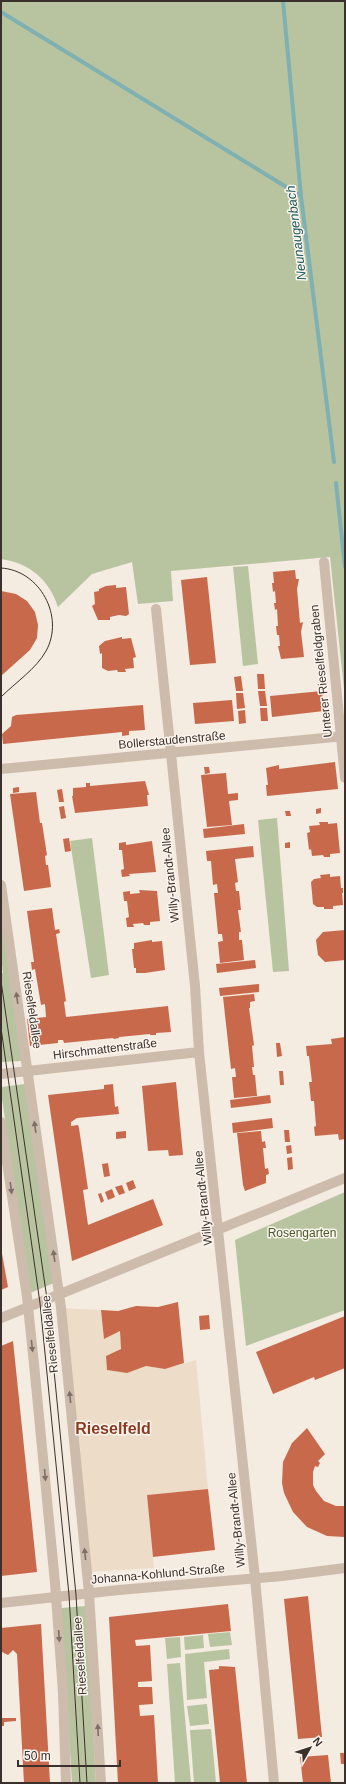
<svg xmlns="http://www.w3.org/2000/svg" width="346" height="1784" viewBox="0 0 346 1784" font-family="Arial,sans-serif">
	<rect width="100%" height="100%" fill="#f4ebe1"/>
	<path fill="#b8c4a0" d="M1,1H345V698L330,557L171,571L173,601L138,604L132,562L92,574L58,607C49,579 29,563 1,559Z
		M248,566L258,664L243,666L233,567Z
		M277,818L289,971L273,972L258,820Z
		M92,838L109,975L91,978L70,841Z
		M1,915L22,1061L1,1062V973H3L1,957Z
		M25,1084L54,1283L30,1293L1,1092V1087Z
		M345,1192V1310L246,1346L235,1240Z
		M86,1606L96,1783H72L61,1608Z
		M230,1632L232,1645L210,1647L208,1634Z
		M203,1635L204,1648L185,1650L184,1637Z
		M180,1637L181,1657L167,1659L165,1638Z
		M229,1649L230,1659L204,1662L207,1698L187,1700L185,1654Z
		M180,1663L191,1783H175L167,1664Z
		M207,1704L209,1724L190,1726L187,1706Z
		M211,1729L216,1783H194L190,1730Z"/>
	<path fill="#ecdcc8" d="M61,1308L101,1310L104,1339L120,1331L121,1349L106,1356L107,1370L127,1373L146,1366L165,1369L196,1360L208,1489L147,1495L154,1568L87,1572Z"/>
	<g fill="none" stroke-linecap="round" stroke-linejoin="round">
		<path stroke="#7fb0b2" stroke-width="4" d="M283,1L301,196L334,462
			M1,12L301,196
			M336,483L345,567"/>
	</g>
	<path fill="#c8694b" d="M295,570L296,579H299L297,589L300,623L303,622L301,632L304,657L281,659L278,646H280L279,635H277L276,626H278L277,609L275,610L274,603H276L275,591L273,592L272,583H274L273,572Z
		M207,577L216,663L190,665L181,580Z
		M116,585V588L126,587L129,614L126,616L119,615L110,617V620H98L92,606L95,604L94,592L99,591V589L106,586Z
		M1,591L16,594L27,601L35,612L38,625L37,638L30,650L1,676Z
		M122,637V639L131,638L136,657L133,658L134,668L125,669L126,672H118L117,670L108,671L102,668V653L100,654L99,646L105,641Z
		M257,674H264L265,689H258Z
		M241,676L243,691H236L234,677Z
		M258,691H265L267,706H260Z
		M322,691L324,711L272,717L270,696Z
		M236,693H243L245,708L237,709Z
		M232,700L234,721L195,724L193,703Z
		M143,705L145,730L129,731V735L122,736V732L3,744L2,734L11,726L12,717L16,715Z
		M260,708H267L268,721H261Z
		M245,710L246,723L239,724L238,711Z
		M335,762L338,789L267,796L266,785H268L266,768L279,765V769Z
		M204,767H209L210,773L205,774Z
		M226,773L228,794L238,793V800L229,801L232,825L207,827L201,775Z
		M145,781L149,795H147L148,806L75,813L72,796H73V788L86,787V783H90V786Z
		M19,787V792L13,793V788Z
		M62,789L64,802H59L57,790Z
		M36,792L40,823H42L47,855L45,856L46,865H48L51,887L24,891L10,794Z
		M64,806L66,818L61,819L59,807Z
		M321,808V813L316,814V809Z
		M285,811H290L291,816H286Z
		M319,822H328V824L337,823L340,853L330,854V857H324L323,855L312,856L311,849L309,850L307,833L310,832L309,826L320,825Z
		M244,824L245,834L204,838L203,829Z
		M69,838L71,851L65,852L63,839Z
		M152,841L156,872L129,874L130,876L122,877L121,870L124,869L122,850H119V843L126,842V845Z
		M290,842V848H285V843Z
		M253,846L254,857L235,859L238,882L235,883L236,891H239L241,910H238L241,932H239V940H242L244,960L220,963L218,942L223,941L222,934H218L214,893H218L217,884L213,885L211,861H207L206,851Z
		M330,874V877L340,876L341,888H343V893H342L343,905L333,906V909H324V907H317L313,904L311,882L314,879L321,878L320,875Z
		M139,890L157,891L160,921L150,922V925H144L143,923L133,924L134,927H127L126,918L129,917L127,901H124L123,892L130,891V894L140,893Z
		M52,908L55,930L59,929L60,933L56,934L66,1001L64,1002L66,1017L168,1006L171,1032L156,1033V1035H150V1034L119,1037V1038L114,1039L113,1038L64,1043L63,1040H58V1043L30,1046L27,1019L46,1017L45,1004L41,1005L35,969L32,970L31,962H34L27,911Z
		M345,930V960L325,962L318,955L316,940L323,932Z
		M152,940V942L162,941L165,970L145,973H136V968H134L132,949H134V943Z
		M255,960L256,968L217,973L216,964Z
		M259,984V992L220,996L219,988Z
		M254,994L255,1001L250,1002V1008H249L254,1045L252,1046L254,1067H252L253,1075H255L257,1096L234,1098L232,1077H236L235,1068L231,1069L223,997Z
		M345,1037V1139L339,1140L338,1134L315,1136L314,1127L316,1126L314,1101H311L309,1082H312L309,1056H307L306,1046L332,1044L331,1039Z
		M276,1043H280L282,1056L277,1057Z
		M279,1071H283L284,1085H280Z
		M176,1082L183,1155L169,1156L168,1150L148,1151L142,1086Z
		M113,1084L115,1107L118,1106L119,1114L77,1118L71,1122V1126L78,1125L79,1128L88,1189L83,1190L88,1225L153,1199L163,1225L72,1261L48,1095L104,1089V1085Z
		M270,1095L271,1103L231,1108L230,1100Z
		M272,1118L273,1128L233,1133L232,1123Z
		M284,1130H289L290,1142H285Z
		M126,1131V1138L116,1139V1132Z
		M261,1131L262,1142L265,1141L266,1148H263L265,1169L268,1168L269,1174L266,1175V1183L245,1191L243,1185L237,1133Z
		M291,1145L292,1153L287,1154L286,1146Z
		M292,1157L293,1169L288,1170L287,1158Z
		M108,1163L110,1176L104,1177L102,1164Z
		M133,1180L136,1188L129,1191L126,1183Z
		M122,1185L125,1193L119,1195L115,1187Z
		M112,1189L115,1197L108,1200L105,1192Z
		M101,1193L104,1201L101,1203L98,1194Z
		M1,1248L8,1287L1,1290Z
		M178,1302L184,1363L165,1369L146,1366L127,1373L107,1370L106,1356L121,1349L120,1331L104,1339L101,1310L118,1311L136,1306L158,1307Z
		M209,1315L210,1329L200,1330L199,1316Z
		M345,1316V1368L315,1380L314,1377L273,1394L256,1352Z
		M13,1341L37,1572L1,1576V1346Z
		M307,1428L325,1454L318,1461L320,1463L318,1467L315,1466L313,1472V1485L316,1491L324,1501L336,1506H345V1537L327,1536L307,1527L293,1512L284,1493L282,1483L283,1462L292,1443Z
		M208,1489L215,1550L153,1557L147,1495Z
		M308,1596L322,1737L298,1739L284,1599Z
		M228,1604L231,1631L135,1640L136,1646L150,1645L152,1681L138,1682V1687H152L153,1704L139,1705L140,1716L154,1715L158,1783H118L109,1617Z
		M41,1624L50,1783H24L17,1654L13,1650L8,1655L2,1652L1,1653V1628Z
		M219,1666L235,1667L247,1783H220L209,1670L219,1669Z
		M1,1718H16V1721L4,1722V1726H1Z
		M340,1753H345V1764H341Z
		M328,1755L331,1783H303L300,1757Z"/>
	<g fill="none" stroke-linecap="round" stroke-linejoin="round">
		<path stroke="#cdbbac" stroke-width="10" d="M324,562L345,778
			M156,609L195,986L199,1052L255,1578L274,1783
			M1,769L345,736
			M1,885L61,1308L89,1593L101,1783
			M1,1074L199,1052
			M1,1122L27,1297L34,1364L55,1583L63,1693L66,1783
			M1,1318L345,1178
			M1,1603L119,1590L282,1576L345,1568"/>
		<path stroke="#3b302b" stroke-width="1" d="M1,568C40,570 65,617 46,651C36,669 16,682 1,697
			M1,981L47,1299L76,1595L87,1783
			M1,1028L40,1303L69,1595L80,1783"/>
	</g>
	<defs><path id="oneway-solid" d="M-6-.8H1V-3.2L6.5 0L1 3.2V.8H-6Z"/></defs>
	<g fill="#7d6f65">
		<use href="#oneway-solid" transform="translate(17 998) rotate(-98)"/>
		<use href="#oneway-solid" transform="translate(35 1127) rotate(-98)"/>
		<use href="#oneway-solid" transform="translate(11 1188) rotate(82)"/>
		<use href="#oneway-solid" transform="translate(54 1256) rotate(-98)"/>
		<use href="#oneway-solid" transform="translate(32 1346) rotate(84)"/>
		<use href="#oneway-solid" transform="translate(70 1397) rotate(-96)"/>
		<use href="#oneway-solid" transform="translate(45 1475) rotate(85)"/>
		<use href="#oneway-solid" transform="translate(85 1554) rotate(-96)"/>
		<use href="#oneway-solid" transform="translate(59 1636) rotate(86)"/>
		<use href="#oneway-solid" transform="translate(98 1730) rotate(-93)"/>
	</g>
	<g text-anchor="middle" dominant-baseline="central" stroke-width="3" stroke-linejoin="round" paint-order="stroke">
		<g font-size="12" fill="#3b302b" stroke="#fbf5ee">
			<text transform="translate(321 671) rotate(-96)">Unterer Rieselfeldgraben</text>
			<text transform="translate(172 740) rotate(-5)">Bollerstaudenstraße</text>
			<text transform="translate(170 875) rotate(-96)">Willy-Brandt-Allee</text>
			<text transform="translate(32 1010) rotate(82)">Rieselfeldallee</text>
			<text transform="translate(105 1049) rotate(-7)">Hirschmattenstraße</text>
			<text transform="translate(203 1198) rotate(-96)">Willy-Brandt-Allee</text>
			<text transform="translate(50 1334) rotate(-96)">Rieselfeldallee</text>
			<text transform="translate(236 1520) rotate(-96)">Willy-Brandt-Allee</text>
			<text transform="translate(158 1574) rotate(-5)">Johanna-Kohlund-Straße</text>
			<text transform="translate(80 1656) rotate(-94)">Rieselfeldallee</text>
		</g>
		<g font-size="12" fill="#4a5a2e" stroke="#fbf5ee">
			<text x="302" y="1233">Rosengarten</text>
		</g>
		<g font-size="13" font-style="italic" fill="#1f5a5e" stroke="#fbf5ee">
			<text transform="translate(296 233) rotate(-97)">Neunaugenbach</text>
		</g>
		<g font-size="16" font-weight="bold" fill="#8c3b22" stroke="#fbf5ee">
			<text x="113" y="1428">Rieselfeld</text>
		</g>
	</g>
	<rect width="346" height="1784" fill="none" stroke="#3b302b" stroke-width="4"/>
	<g transform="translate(310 1748) rotate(51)" stroke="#fbf5ee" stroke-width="3" paint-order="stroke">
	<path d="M0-3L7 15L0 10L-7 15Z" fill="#3b302b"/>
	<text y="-6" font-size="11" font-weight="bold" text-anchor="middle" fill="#3b302b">N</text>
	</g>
	<path d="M18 1760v6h102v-6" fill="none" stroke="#3b302b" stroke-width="2"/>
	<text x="24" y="1760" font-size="12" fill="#3b302b" stroke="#fbf5ee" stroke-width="3" paint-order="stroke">50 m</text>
</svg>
